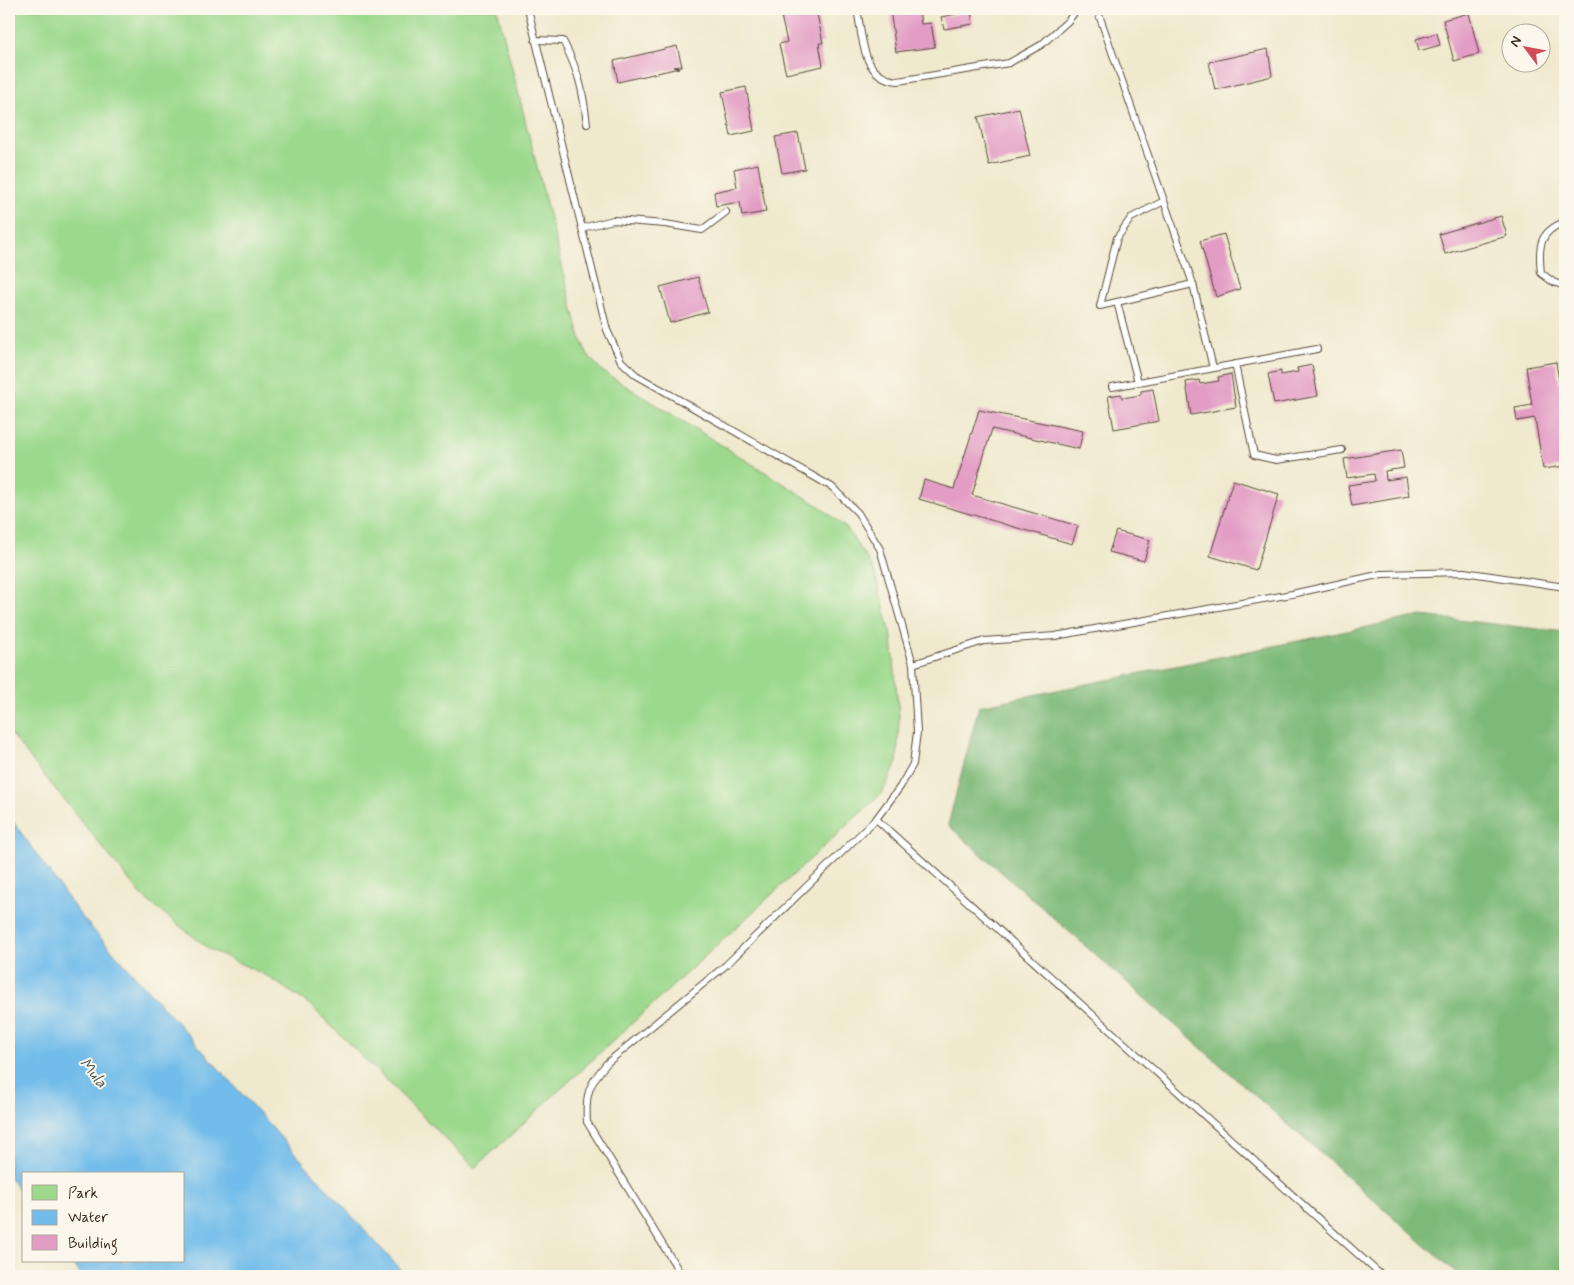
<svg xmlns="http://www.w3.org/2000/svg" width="1574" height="1285" viewBox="0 0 1574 1285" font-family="Mynerve,sans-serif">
	<rect width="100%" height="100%" fill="#fbf7ec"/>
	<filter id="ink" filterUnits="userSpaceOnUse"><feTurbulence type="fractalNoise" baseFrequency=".02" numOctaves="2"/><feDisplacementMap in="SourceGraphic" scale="10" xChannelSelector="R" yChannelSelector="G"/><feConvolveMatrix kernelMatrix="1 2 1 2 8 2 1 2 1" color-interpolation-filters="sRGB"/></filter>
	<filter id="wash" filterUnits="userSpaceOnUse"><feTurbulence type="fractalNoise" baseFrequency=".0096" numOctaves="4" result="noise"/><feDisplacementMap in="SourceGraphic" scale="20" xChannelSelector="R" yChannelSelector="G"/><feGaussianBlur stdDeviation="1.12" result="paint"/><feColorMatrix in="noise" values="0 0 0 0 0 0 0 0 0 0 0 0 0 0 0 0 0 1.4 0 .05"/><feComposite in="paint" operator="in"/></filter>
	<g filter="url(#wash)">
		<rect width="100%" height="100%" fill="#efe9cd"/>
		<path fill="#9cd98d" stroke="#6c8256" d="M9,9H497L580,337L587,354L602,371L818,505L847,529L874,570L892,638L899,718L897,762L882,793L475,1168L309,1004L267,976L209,949L142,896L9,732Z"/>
		<path fill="#7db978" stroke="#5c724b" d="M1421,616L1565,632V1276H1460L948,825L979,706Z"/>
		<path fill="#71bcea" stroke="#567384" d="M9,816L80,915L406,1276H82L71,1261H184V1174H24V1197L9,1176Z"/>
		<g id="blocks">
			<path fill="#e39dc5" d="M772,9H816L823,43H819L823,66L786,74L779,44L787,42L781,16L774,17Z
				M890,9H919L921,24L931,23L935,47L896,52Z
				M971,11L973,24L944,29L941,17Z
				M1469,13L1479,54L1454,61L1443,20Z
				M1437,33L1440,45L1419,51L1416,39Z
				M677,46L682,66L673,67L679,68L618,82L614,61Z
				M1268,49L1272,76L1215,90L1209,62Z
				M746,87L754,131L731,136L722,92Z
				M1019,108L1030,156L989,165L978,117Z
				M798,133L805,169L782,173L775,137Z
				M758,164L766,212L742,216L740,202L716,206L714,192L737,187L734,169Z
				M1501,216L1507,236L1445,254L1439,234Z
				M1224,234L1240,289L1216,297L1200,241Z
				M698,277L708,312L670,323L660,287Z
				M1556,362L1565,418V466L1543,469L1535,418L1517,421L1515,408L1532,405L1526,367Z
				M1312,365L1318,396L1274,404L1268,374L1281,371V375L1298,372L1297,368Z
				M1231,374L1236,407L1191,415L1186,382L1199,380L1200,384L1219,381L1218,377Z
				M1153,389L1159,421L1114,429L1108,396L1121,394L1122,398L1141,395V391Z
				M979,410L1083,431L1079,449L992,429L972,495L1078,526L1072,544L919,499L924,480L954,489Z
				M1401,450L1404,468L1385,471L1386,480L1406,477L1409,496L1352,506L1348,485L1375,481L1374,474L1347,478L1344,459Z
				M1233,480L1279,494L1256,570L1210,556Z
				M1116,531L1150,540L1144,561L1109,552Z"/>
		</g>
	</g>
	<g filter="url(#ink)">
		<use href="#blocks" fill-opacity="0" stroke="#564738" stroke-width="1"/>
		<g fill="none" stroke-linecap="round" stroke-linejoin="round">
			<g stroke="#564738" stroke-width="8">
				<path id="service" d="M528,9L607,330L621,361L636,375L832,487L858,513L880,549L913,664L917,732L913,764L900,787L876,819L726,965L607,1063C589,1084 585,1093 587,1122L682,1276
					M857,9C863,38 861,78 898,81L1009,63L1041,45L1068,21L1077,9
					M1097,9L1193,284L1213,368
					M535,40L563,41C579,72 583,90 587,124
					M1164,201L1131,218L1117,238L1100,306L1193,284
					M1565,222C1539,231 1538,247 1541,273L1553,282L1565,286
					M582,228L613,220L665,224L702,230L726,212
					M1117,302L1138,382
					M1235,364L1254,455L1276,460L1342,450
					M1112,387L1317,349
					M913,664L984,641L1055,636L1292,594L1382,574L1464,572L1565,587
					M876,819L1382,1276"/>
			</g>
			<use href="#service" stroke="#fff" stroke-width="6"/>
		</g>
	</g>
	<g text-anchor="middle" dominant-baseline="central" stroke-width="4" stroke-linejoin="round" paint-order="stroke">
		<g font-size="16" font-style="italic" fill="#4b565b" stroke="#fbf7ec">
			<text transform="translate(93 1073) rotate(50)">Mula</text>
		</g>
	</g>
	<rect width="1574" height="1285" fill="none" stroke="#fbf7ec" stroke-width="30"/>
	<rect x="22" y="1172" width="162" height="90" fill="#fbf7ec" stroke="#aea59a"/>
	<rect x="32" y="1185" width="25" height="15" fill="#9cd98d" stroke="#aea59a"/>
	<text x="68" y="1198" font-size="15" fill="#3b2a1e">Park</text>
	<rect x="32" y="1210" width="25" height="15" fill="#71bcea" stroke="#aea59a"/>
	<text x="68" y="1222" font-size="15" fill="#3b2a1e">Water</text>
	<rect x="32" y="1235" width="25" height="15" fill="#e39dc5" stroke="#aea59a"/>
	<text x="68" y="1248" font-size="15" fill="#3b2a1e">Building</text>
	<g transform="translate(1526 48) rotate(302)"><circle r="24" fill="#fbf7ec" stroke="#aea59a"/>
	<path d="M0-4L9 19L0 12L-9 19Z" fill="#d1495b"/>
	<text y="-8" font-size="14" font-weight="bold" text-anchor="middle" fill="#3b2a1e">N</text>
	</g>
</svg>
